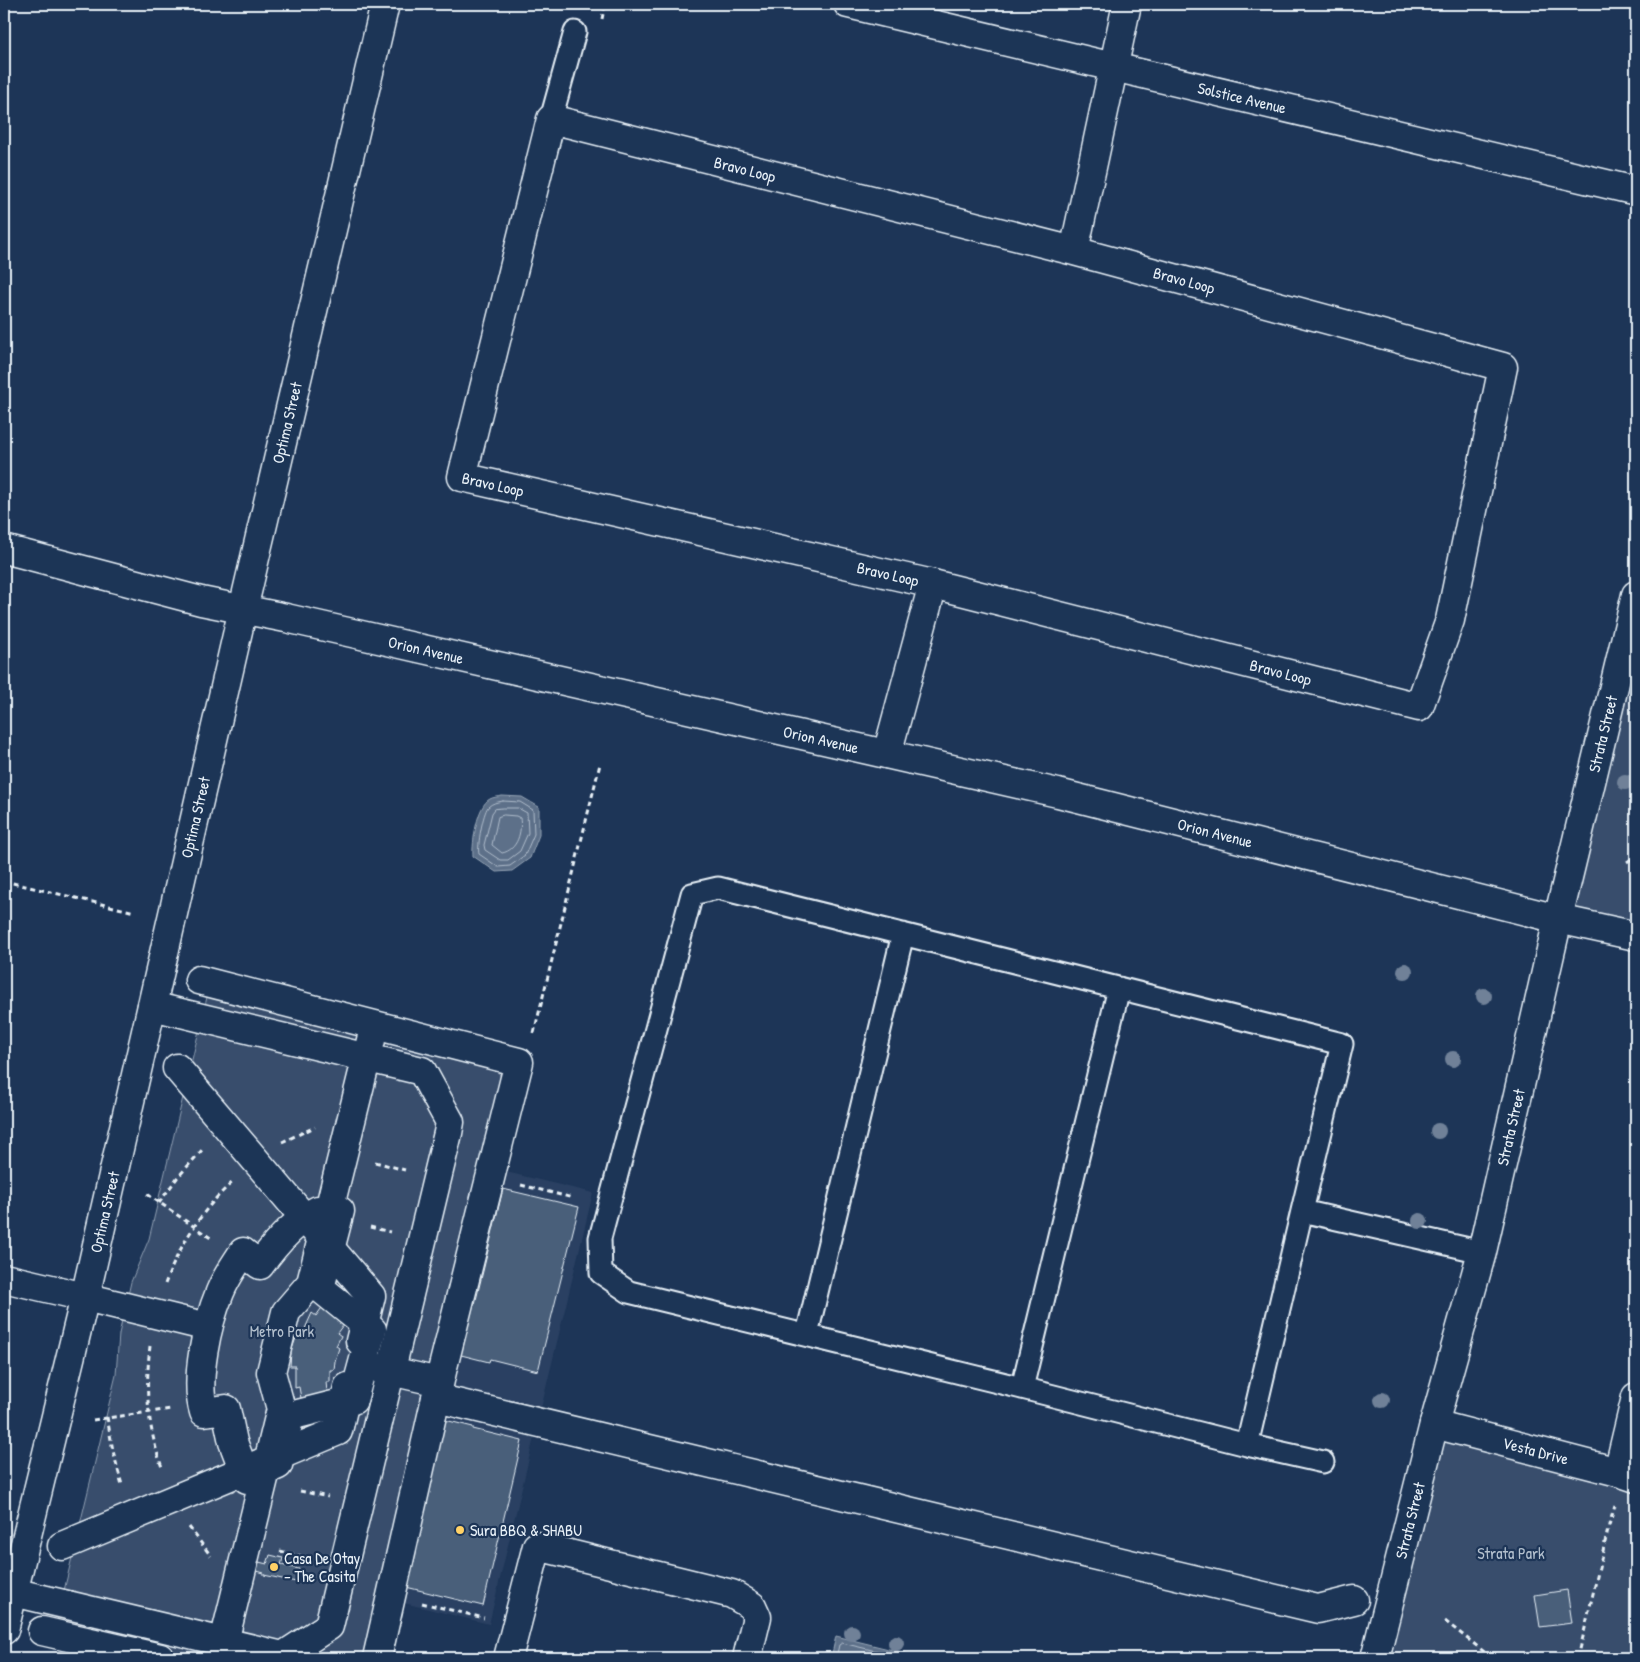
<svg xmlns="http://www.w3.org/2000/svg" width="1640" height="1662" viewBox="0 0 1640 1662" font-family="'Patrick Hand',sans-serif">
	<rect width="100%" height="100%" fill="#1d3557"/>
	<filter id="ink" filterUnits="userSpaceOnUse"><feTurbulence type="fractalNoise" baseFrequency=".02" numOctaves="2"/><feDisplacementMap in="SourceGraphic" scale="10" xChannelSelector="R" yChannelSelector="G"/><feConvolveMatrix kernelMatrix="1 2 1 2 8 2 1 2 1" color-interpolation-filters="sRGB"/></filter>
	<g filter="url(#ink)">
		<path fill="#2a4162" d="M485,1167L593,1193L489,1624L380,1597Z"/>
		<path fill="#374d6c" stroke="#909fb2" d="M1636,595V936L1558,919Z
			M208,993L493,1064L505,1083L366,1658H189L55,1628L116,1375L119,1334L131,1282L149,1239Z
			M1434,1424L1636,1478V1658H1375Z"/>
		<path fill="#5d7089" stroke="#95a4b5" d="M502,796L522,797L539,807V835L530,858L512,871L496,872L473,856C472,843 477,805 490,799C493,797 499,797 502,796Z
			M836,1636L913,1655L912,1658H831Z"/>
		<g fill="none" stroke-linecap="round" stroke-linejoin="round">
			<path stroke="#b0bdcc" stroke-width="1" d="M503,801L520,802L533,810L534,834L525,855L510,866L498,867L479,854C477,846 483,813 488,807C492,803 497,802 503,801Z
				M503,808H518L527,813L528,833L520,851L508,860H500L485,850L484,845L492,813L495,809Z
				M504,815L516,816L520,818C522,831 518,850 502,853L492,845L498,817Z
				M836,1658L839,1645L842,1643L906,1658"/>
		</g>
		<path fill="#495e7a" stroke="#e8f1f8" d="M503,1189L579,1207L538,1371L490,1359L489,1362L457,1354L469,1302L475,1304Z
			M326,1302L343,1325L337,1333L341,1336L336,1346L339,1348L335,1361L334,1370H330V1382H326L327,1392L302,1404L299,1387L295,1388V1366H290L291,1352L298,1332L303,1333L312,1313L316,1316Z
			M441,1419L473,1427V1429L522,1441L483,1606L406,1587Z
			M270,1555L283,1558L281,1565L299,1569L296,1582L264,1575V1573L257,1571L259,1562L267,1564Z
			M1567,1590L1572,1623L1540,1627L1535,1595Z"/>
		<g fill="none" stroke-linecap="round" stroke-linejoin="round">
			<g stroke="#e8f1f8" stroke-width="25">
				<path id="lane" d="M551,119L575,32
					M807,1334L903,934
					M1022,1388L1119,988
					M1247,1445L1302,1211
					M1323,1462L1247,1445L1022,1388L629,1292L601,1273L600,1238L692,894L718,888L1342,1044L1302,1211L1482,1252"/>
			</g>
			<g stroke="#e8f1f8" stroke-width="31">
				<g id="street">
					<path id="s1" d="M1074,251L551,119L462,477L933,584L1419,707L1450,620L1503,367L1074,251L1127,4"/>
					<path d="M887,754L933,584"/>
					<path d="M1558,919L1636,936"/>
					<path d="M199,980L519,1062L443,1367L377,1658"/>
					<path d="M177,1068L371,1296L360,1341"/>
					<path d="M318,1210L340,1211L320,1288L372,1330L353,1400L290,1416L278,1465L247,1479L233,1442L226,1409L204,1412C194,1380 207,1323 220,1292C226,1277 235,1265 243,1252L260,1265C275,1244 295,1221 318,1210Z"/>
					<path d="M85,1297L208,1327"/>
					<path d="M373,1367L439,1382"/>
					<path d="M436,1398L1318,1609L1354,1600"/>
					<path id="s2" d="M1434,1424L1618,1472L1636,1478"/>
					<path d="M1618,1472L1636,1397"/>
					<path d="M62,1546L338,1431L348,1387"/>
					<path d="M13,1592L283,1656L329,1626L448,1133L450,1122L422,1071L152,1006"/>
					<path d="M42,1631L160,1658"/>
					<path d="M220,1658L281,1409L271,1372L286,1312L311,1283L371,1040"/>
					<path d="M508,1658L537,1546L732,1594L752,1606L757,1617L747,1658"/>
				</g>
			</g>
			<g stroke="#e8f1f8" stroke-width="31">
				<g id="secondary">
					<path id="s3" d="M848,4L1636,191"/>
					<path id="s4" d="M4,549L201,601L286,618L1058,793L1558,919"/>
					<path d="M4,1278L85,1297"/>
					<path id="s5" d="M4,1630L85,1297L243,609L385,4"/>
					<path id="s6" d="M1375,1658L1434,1424L1482,1252L1558,919L1636,595"/>
				</g>
			</g>
			<path stroke="#e8f1f8" stroke-width="3" stroke-dasharray="5 4" stroke-linecap="butt" d="M602,19L605,4
				M1627,862L1636,856
				M4,881L135,912
				M534,1033L600,764
				M282,1142L315,1127
				M375,1162L405,1170
				M521,1185L573,1198
				M147,1194L212,1239
				M159,1203L177,1178L203,1149
				M370,1227L390,1232
				M165,1284C179,1247 202,1208 233,1182
				M150,1346C145,1390 147,1427 163,1470
				M107,1417L113,1451L122,1485
				M93,1420L171,1409
				M300,1491L328,1497
				M189,1527L211,1556
				M280,1551L313,1559
				M422,1603L484,1618
				M1445,1621L1492,1658
				M1578,1658L1609,1525L1615,1506"/>
			<use href="#lane" stroke="#1d3557" stroke-width="21"/>
			<use href="#street" stroke="#1d3557" stroke-width="28"/>
			<use href="#secondary" stroke="#1d3557" stroke-width="28"/>
		</g>
		<g fill="#708198">
			<circle cx="1625" cy="782" r="8"/>
			<circle cx="1405" cy="971" r="8"/>
			<circle cx="1484" cy="996" r="8"/>
			<circle cx="1453" cy="1059" r="8"/>
			<circle cx="1438" cy="1131" r="8"/>
			<circle cx="1420" cy="1221" r="8"/>
			<circle cx="1382" cy="1400" r="8"/>
			<circle cx="852" cy="1633" r="8"/>
			<circle cx="896" cy="1643" r="8"/>
		</g>
	</g>
	<g fill="#ffd166" stroke="#1d3557" stroke-width="2">
		<circle cx="460" cy="1530" r="5"/>
		<circle cx="274" cy="1567" r="5"/>
	</g>
	<g text-anchor="middle" dominant-baseline="central" stroke-width="4.5" stroke-linejoin="round" paint-order="stroke">
		<g font-size="16" fill="#e8f1f8" stroke="#1d3557">
			<text stroke="none"><textPath href="#s3" startOffset="405">Solstice Avenue</textPath></text>
			<text transform="translate(745 169) rotate(14)">Bravo Loop</text>
			<text transform="translate(1184 280) rotate(15)">Bravo Loop</text>
			<text stroke="none"><textPath href="#s5" startOffset="1240">Optima Street</textPath></text>
			<text stroke="none"><textPath href="#s1" startOffset="940">Bravo Loop</textPath></text>
			<text stroke="none"><textPath href="#s1" startOffset="1345">Bravo Loop</textPath></text>
			<text stroke="none"><textPath href="#s4" startOffset="434">Orion Avenue</textPath></text>
			<text stroke="none"><textPath href="#s1" startOffset="1750">Bravo Loop</textPath></text>
			<text stroke="none"><textPath href="#s6" startOffset="952">Strata Street</textPath></text>
			<text stroke="none"><textPath href="#s4" startOffset="839">Orion Avenue</textPath></text>
			<text stroke="none"><textPath href="#s5" startOffset="835">Optima Street</textPath></text>
			<text stroke="none"><textPath href="#s4" startOffset="1244">Orion Avenue</textPath></text>
			<text stroke="none"><textPath href="#s6" startOffset="548">Strata Street</textPath></text>
			<text stroke="none"><textPath href="#s5" startOffset="430">Optima Street</textPath></text>
			<text stroke="none"><textPath href="#s2" startOffset="105">Vesta Drive</textPath></text>
			<text stroke="none"><textPath href="#s6" startOffset="142">Strata Street</textPath></text>
		</g>
		<g font-size="16" fill="#b3c0ce" stroke="#1d3557">
			<text x="282" y="1331">Metro Park</text>
			<text x="1511" y="1553">Strata Park</text>
		</g>
		<g font-size="16" fill="#e8f1f8" stroke="#1d3557" text-anchor="start">
			<text x="470" y="1530">Sura BBQ &amp; SHABU</text>
			<text x="284" y="1558">Casa De Otay<tspan x="284" dy="18">– The Casita</tspan></text>
		</g>
	</g>
	<rect width="1640" height="1662" fill="none" stroke="#1d3557" stroke-width="20"/>
	<rect x="10" y="10" width="1620" height="1642" fill="none" stroke="#e8f1f8" stroke-width="2" filter="url(#ink)"/>
</svg>
